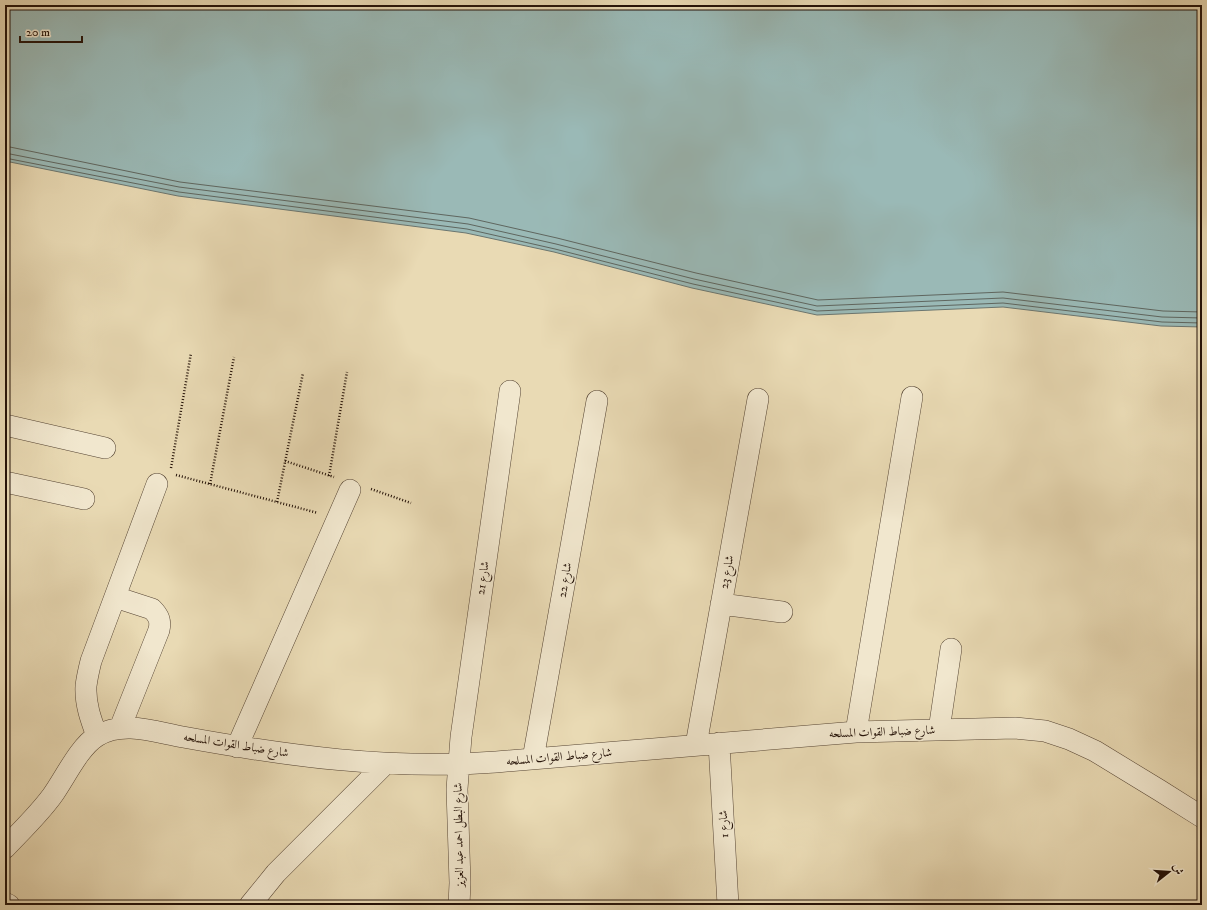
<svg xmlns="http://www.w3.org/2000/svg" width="1207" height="910" viewBox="0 0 1207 910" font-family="'IM FELL DW Pica',Amiri,serif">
	<rect width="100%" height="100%" fill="#e9dab4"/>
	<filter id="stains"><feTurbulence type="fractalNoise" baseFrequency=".005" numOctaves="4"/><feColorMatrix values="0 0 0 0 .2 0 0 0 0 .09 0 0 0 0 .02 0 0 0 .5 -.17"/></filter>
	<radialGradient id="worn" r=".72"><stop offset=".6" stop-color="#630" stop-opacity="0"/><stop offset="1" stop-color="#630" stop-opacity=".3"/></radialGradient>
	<path fill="#9ab9b6" stroke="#6b7670" d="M5,5H1202V327L1161,326L1003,307L817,315L692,288L554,252L466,233L178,196L5,161Z"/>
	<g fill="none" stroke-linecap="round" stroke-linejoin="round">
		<path stroke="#5f665f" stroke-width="1" d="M5,146L180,182L469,218L557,238L696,273L818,300L1003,292L1163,311L1202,312
			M5,153L179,187L468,224L556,244L694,279L817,306L1003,298L1162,317L1202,318
			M5,158L179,192L467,229L555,249L693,284L817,311L1003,303L1162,322L1202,323"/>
		<g stroke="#543" stroke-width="22">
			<path id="minor" d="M5,425L105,448
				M5,482L84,499
				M115,597L152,609C159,616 161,621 159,630L120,728
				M721,604L782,612
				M939,730L951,649
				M856,732L912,397
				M97,736C91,720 85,704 86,686C87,678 89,669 91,661L157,484
				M719,743L728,905
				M696,745L758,399
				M237,747L350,490
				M533,759L597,401
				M5,848C21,831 38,815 52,796C65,778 79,747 97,736C123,720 155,732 183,737C287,756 390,770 496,762L856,732L1015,728L1045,731L1069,739L1095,751L1159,790L1202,817
				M5,903L9,905
				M250,905L276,873L385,764
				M459,905L460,883L457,789L461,737L510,391"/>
		</g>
		<path stroke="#241208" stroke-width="2.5" stroke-dasharray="1 2" stroke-linecap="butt" d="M285,461L334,477
			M171,468L191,353
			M176,475L318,513
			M329,476L347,372
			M210,484L234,357
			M371,489L411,503
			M277,502L303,373"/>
		<use href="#minor" stroke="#f1e7ce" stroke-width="21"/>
	</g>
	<g text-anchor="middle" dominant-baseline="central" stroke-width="3" stroke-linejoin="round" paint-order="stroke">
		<g font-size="12" fill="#241208" stroke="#f1e7ce">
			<text transform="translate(727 572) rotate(-80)">شارع 23</text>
			<text transform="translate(483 578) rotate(-82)">شارع 21</text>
			<text transform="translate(565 580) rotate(-80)">شارع 22</text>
			<text transform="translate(882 732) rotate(-2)">شارع ضباط القوات المسلحه</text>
			<text transform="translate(236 745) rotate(9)">شارع ضباط القوات المسلحه</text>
			<text transform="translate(559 757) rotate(-5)">شارع ضباط القوات المسلحه</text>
			<text transform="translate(724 824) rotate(-93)">شارع 1</text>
			<text transform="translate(459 835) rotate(-91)">شارع البطل احمد عبد العزيز</text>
		</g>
	</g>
	<rect width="1207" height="910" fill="none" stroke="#e9dab4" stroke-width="20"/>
	<rect x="6" y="6" width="1195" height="898" fill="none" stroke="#241208" stroke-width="2"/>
	<rect x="10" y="10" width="1187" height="890" fill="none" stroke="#241208"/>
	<g transform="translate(1169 872) rotate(73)" stroke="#f1e7ce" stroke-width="3" paint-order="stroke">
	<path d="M0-3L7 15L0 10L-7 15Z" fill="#241208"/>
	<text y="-6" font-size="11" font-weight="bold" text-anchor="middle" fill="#241208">ش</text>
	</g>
	<path d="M20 36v6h62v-6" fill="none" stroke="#241208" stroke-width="2"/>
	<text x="26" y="36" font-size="12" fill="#241208" stroke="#f1e7ce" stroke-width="3" paint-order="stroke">20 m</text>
	<rect width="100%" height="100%" filter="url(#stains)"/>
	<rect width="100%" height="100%" fill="url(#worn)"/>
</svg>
